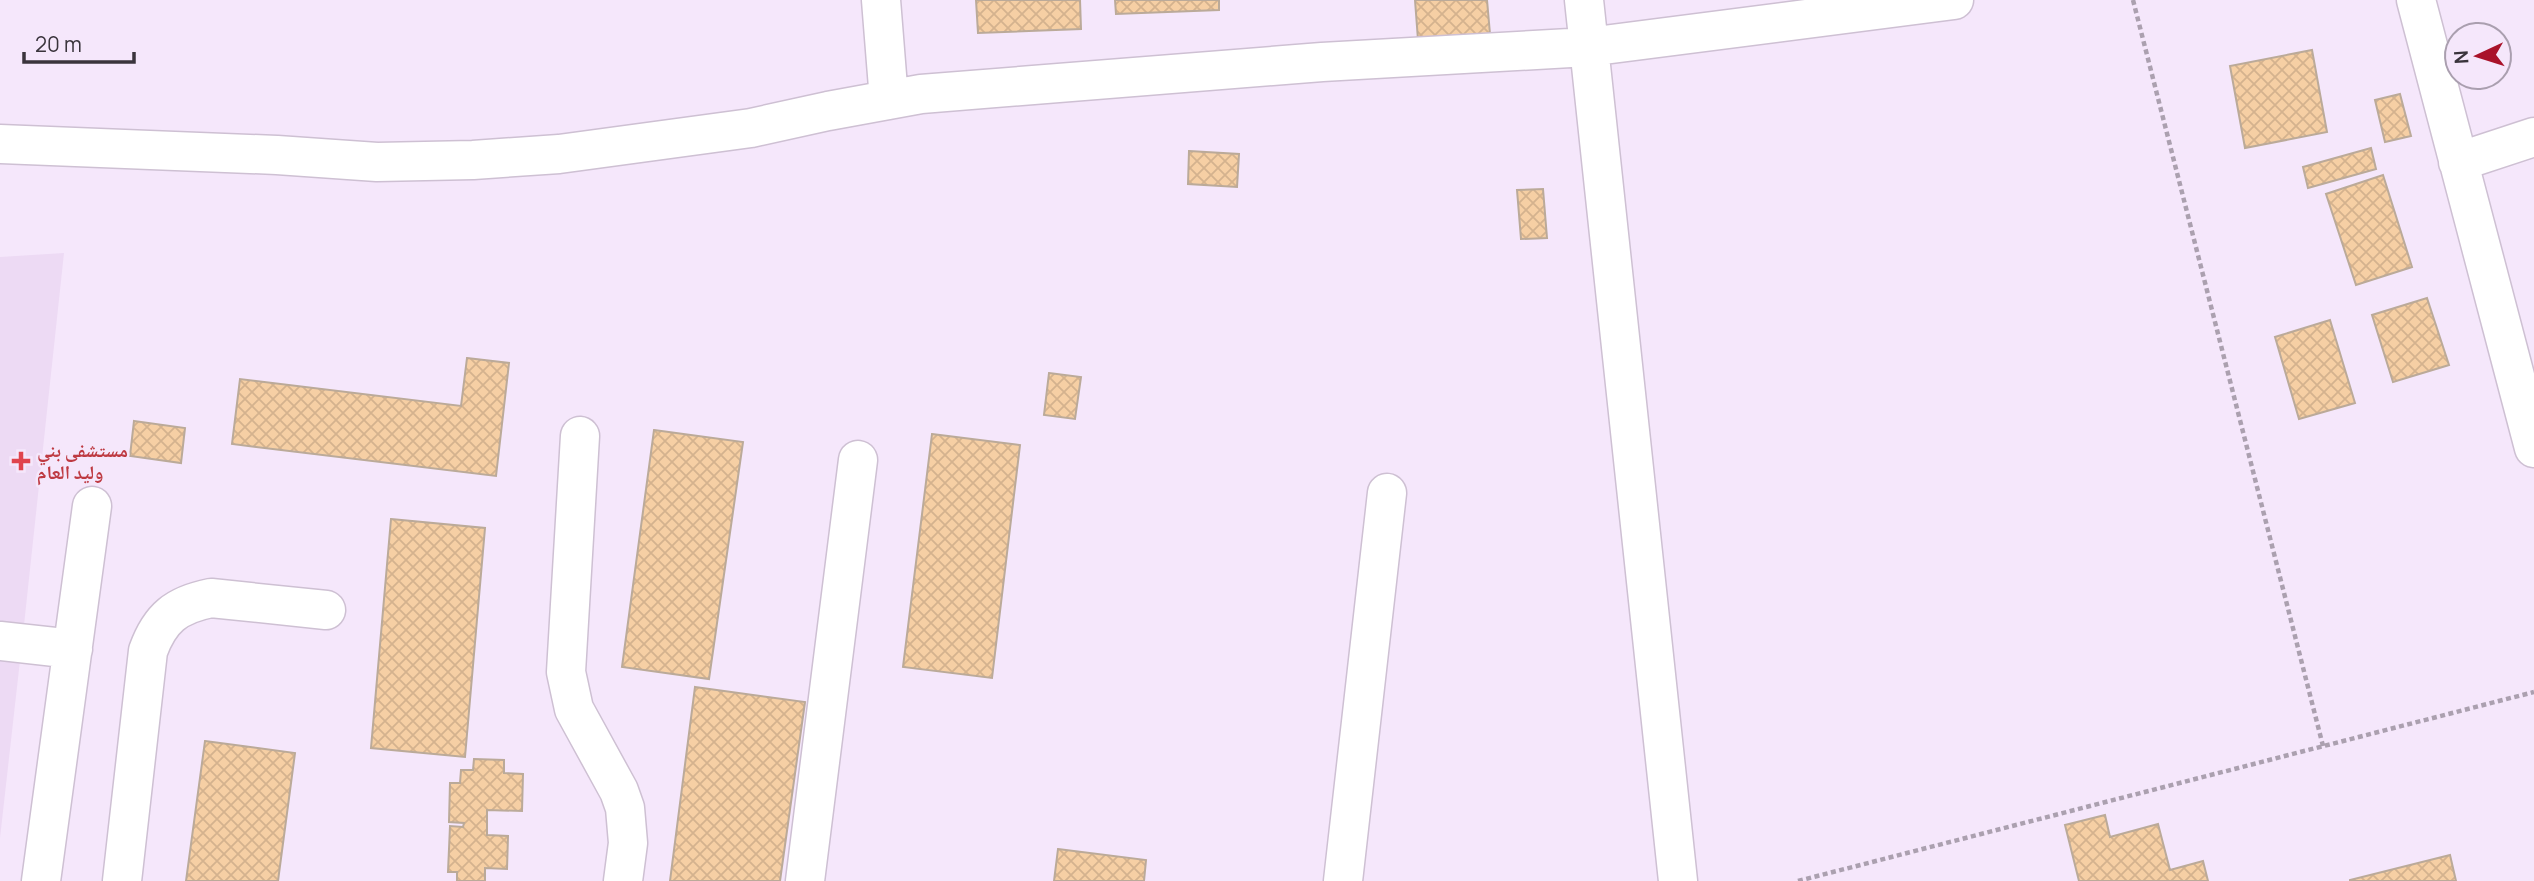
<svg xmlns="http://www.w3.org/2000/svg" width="2534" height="881" viewBox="0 0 2534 881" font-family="Manrope,'Noto Naskh Arabic',sans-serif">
	<defs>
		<pattern id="building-cross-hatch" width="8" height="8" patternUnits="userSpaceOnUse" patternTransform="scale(1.75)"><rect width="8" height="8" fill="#f6cfa4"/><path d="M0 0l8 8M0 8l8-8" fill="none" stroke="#d4b28e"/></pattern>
	</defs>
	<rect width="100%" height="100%" fill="#f5e7fb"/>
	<path fill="#eddaf4" d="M64,253L24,625L0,838V257Z"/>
	<path fill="url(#building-cross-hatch)" stroke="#ba9" stroke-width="2" d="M976,0H1080L1081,29L978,33Z
		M1115,0H1219V10L1116,14Z
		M1415,0H1487L1490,34L1418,40Z
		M2312,50L2327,132L2245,148L2230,66Z
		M2400,94L2411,136L2385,142L2375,100Z
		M2371,148L2376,169L2308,188L2303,167Z
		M1189,151L1239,154L1237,187L1188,184Z
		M2383,175L2412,267L2356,285L2326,194Z
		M1543,189L1547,238L1521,239L1517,190Z
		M2427,298L2449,365L2393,382L2372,315Z
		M2330,320L2355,403L2299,419L2275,337Z
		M467,358L509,363L496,476L232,444L240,379L461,406Z
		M1049,373L1081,377L1075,419L1044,415Z
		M134,421L185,428L181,463L130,456Z
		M654,430L743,442L709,679L622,667Z
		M932,434L1020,445L992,678L903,667Z
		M391,519L485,528L465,757L371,748Z
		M695,687L805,702L780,881H670Z
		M205,741L295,753L278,881H186Z
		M474,759L504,760V773L523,774L522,811L487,810V835L508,836L507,869L485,868V881H457V872H448L450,826L463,827L464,823L449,822L450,783H460L461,770H473Z
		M2105,815L2110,837L2158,824L2170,870L2203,861L2208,881H2079L2065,825Z
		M1058,849L1146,860L1144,881H1054Z
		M2450,855L2456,881H2350V880Z"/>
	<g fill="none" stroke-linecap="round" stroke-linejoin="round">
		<g stroke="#cec0d3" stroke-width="41">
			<path id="minor" d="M881,0L889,100
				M1584,0L1678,881
				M2416,0L2534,448
				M0,144L277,155L377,162L473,160L559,154L751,128L828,111L921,94L1322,62L1588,47L1954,0
				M2458,162L2534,137
				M580,436L566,672L574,709L619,791L625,808L628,843L623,881
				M0,641L73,649
				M41,881L92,506
				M122,881L148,651C160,618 176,605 211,598L326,610
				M805,881L858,460
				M1343,881L1387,493"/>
		</g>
		<path stroke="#aba0af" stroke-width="4.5" stroke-dasharray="5 3.5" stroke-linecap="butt" d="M2133,0L2323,746
			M1798,881L2534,692"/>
		<use href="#minor" stroke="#fff" stroke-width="38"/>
	</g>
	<path fill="#e0444e" stroke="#f5e7fb" stroke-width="2.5" d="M17.5 450.5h7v7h7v7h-7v7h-7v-7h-7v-7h7z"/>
	<g text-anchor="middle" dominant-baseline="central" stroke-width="5" stroke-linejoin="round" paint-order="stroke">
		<g font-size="19" font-weight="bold" fill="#be3a42" stroke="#f5e7fb" text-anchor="start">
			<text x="37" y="450">مستشفى بني<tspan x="37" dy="22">وليد العام</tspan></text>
		</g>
	</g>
	<g transform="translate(2478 56) rotate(266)"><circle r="33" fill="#f5e7fb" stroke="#aa9faf" stroke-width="2"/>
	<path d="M0-5L12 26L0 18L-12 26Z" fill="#a9122a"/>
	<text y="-10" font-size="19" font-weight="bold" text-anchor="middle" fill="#3a343c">N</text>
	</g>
	<path d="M24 52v10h110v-10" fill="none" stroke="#3a343c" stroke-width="3.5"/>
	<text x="35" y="52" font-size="21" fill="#3a343c" stroke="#f5e7fb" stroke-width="5" paint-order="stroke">20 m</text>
</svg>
